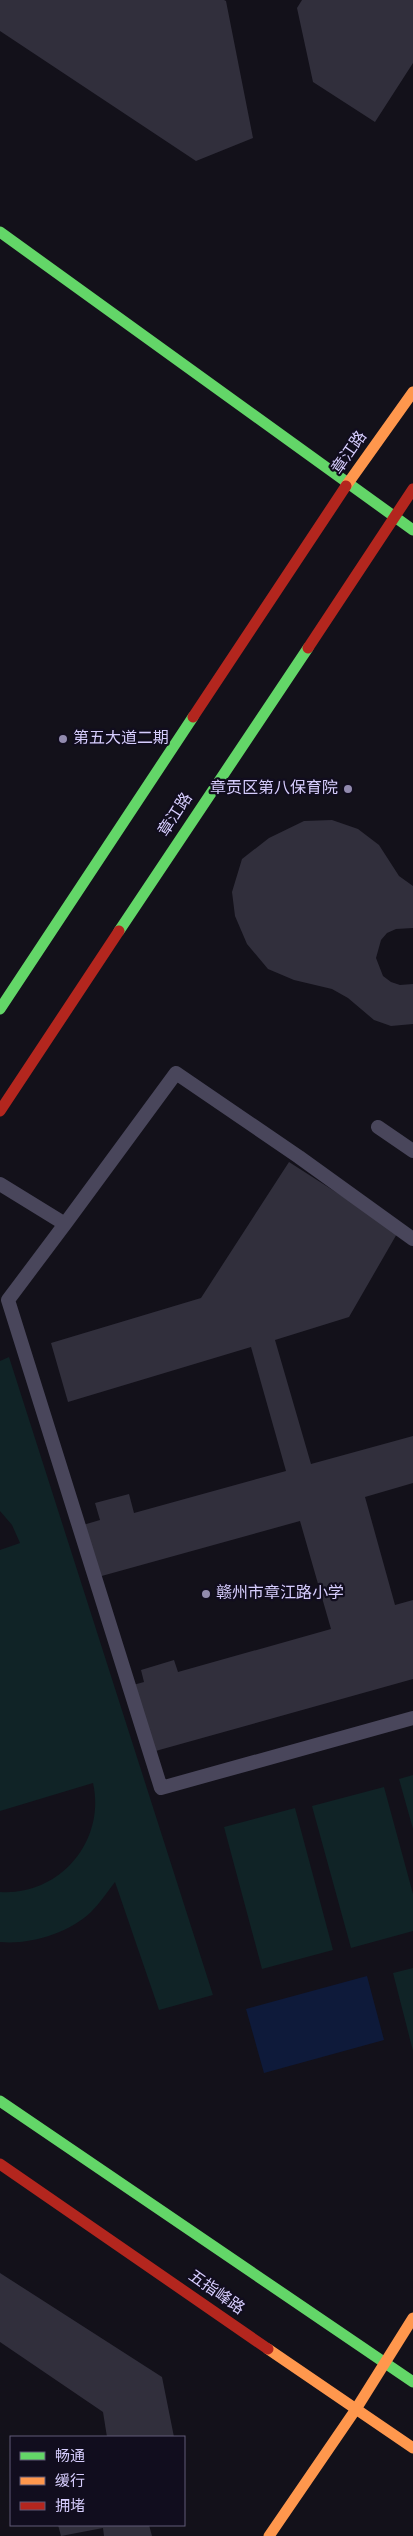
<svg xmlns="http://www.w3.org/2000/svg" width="413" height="2536" viewBox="0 0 413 2536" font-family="Overpass,'Noto Sans SC',sans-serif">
	<rect width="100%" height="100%" fill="#13111a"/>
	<path fill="#102326" d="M9,1357L213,1995L159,2010L115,1882C107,1892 100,1903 91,1912C69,1933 30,1945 0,1942V1892C60,1896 106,1841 93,1783L0,1811V1550L20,1543L12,1525L0,1511V1361Z
		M413,1775V1829L399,1779Z
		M384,1787L413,1894V1931L351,1948L312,1806Z
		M295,1808L333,1950L262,1969L224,1827Z
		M413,1968V2051L393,1973Z"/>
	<path fill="#0e1a3a" d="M367,1976L384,2040L264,2073L246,2009Z"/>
	<path fill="#312f3c" d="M0,0H224L226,1L253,138L196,161L0,31Z
		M302,0H413V63L375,122L313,82L297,8Z
		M332,820L358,829L379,845L399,876L413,886V928L396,929L387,933L381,940L376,958L383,976L391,982L400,985L413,984V1024L391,1026L374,1020L348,998L332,989L294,980L268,969L247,944L235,916L232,892L242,859L269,838L304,821Z
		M289,1162L398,1232L349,1317L275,1340L311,1464L413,1436V1483L365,1497L395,1605L413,1600V1679L152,1752L133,1685L144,1682L141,1670L174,1660L178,1672L331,1629L300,1521L98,1577L83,1525L100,1520L95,1503L129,1494L134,1513L286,1471L251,1347L68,1402L51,1343L201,1298Z
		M0,2273L162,2377L174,2437H107L103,2412L0,2342Z
		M58,2525H149L152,2536H104L103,2528L61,2536Z"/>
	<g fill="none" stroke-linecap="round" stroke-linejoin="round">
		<path stroke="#49465b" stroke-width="14" d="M378,1127L413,1151
			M0,1184L65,1224L176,1073L299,1157L413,1239
			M65,1224L8,1300L161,1788L413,1718"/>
		<path stroke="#63d668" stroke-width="11" d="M0,232L413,530
			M119,931L308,648
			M0,1009L193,717
			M0,2101L413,2382"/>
		<path stroke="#ff974d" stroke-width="11" d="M346,486L413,392
			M268,2349L413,2448
			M269,2536L356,2409L413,2318"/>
		<path stroke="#b3261e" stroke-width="11" d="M308,648L413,489
			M193,717L346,486
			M0,1111L119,931
			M0,2164L268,2349"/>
	</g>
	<g fill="#928bae" stroke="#110d1e" stroke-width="2">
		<circle cx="63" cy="739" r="5"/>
		<circle cx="348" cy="789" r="5"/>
		<circle cx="206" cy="1594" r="5"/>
	</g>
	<g text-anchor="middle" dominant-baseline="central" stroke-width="4.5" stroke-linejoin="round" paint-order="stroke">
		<g font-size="16" fill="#d6cdfd" stroke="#110d1e">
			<text transform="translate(350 453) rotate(-55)">章江路</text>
			<text transform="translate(176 815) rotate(-57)">章江路</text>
			<text transform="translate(216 2293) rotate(35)">五指峰路</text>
		</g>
		<g font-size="16" fill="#d6cdfd" stroke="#110d1e" text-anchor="start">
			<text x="73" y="739">第五大道二期</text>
			<text x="338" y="789" text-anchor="end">章贡区第八保育院</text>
			<text x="216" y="1594">赣州市章江路小学</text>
		</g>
	</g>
	<rect x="10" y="2436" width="175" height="90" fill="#110d1e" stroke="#605a77"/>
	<rect x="20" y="2452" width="25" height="8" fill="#63d668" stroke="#605a77"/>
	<text x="55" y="2461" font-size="15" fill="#d6cdfd">畅通</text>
	<rect x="20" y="2477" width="25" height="8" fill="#ff974d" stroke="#605a77"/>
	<text x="55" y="2486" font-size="15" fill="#d6cdfd">缓行</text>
	<rect x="20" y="2502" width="25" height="8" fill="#b3261e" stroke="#605a77"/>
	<text x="55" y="2511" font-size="15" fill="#d6cdfd">拥堵</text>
</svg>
